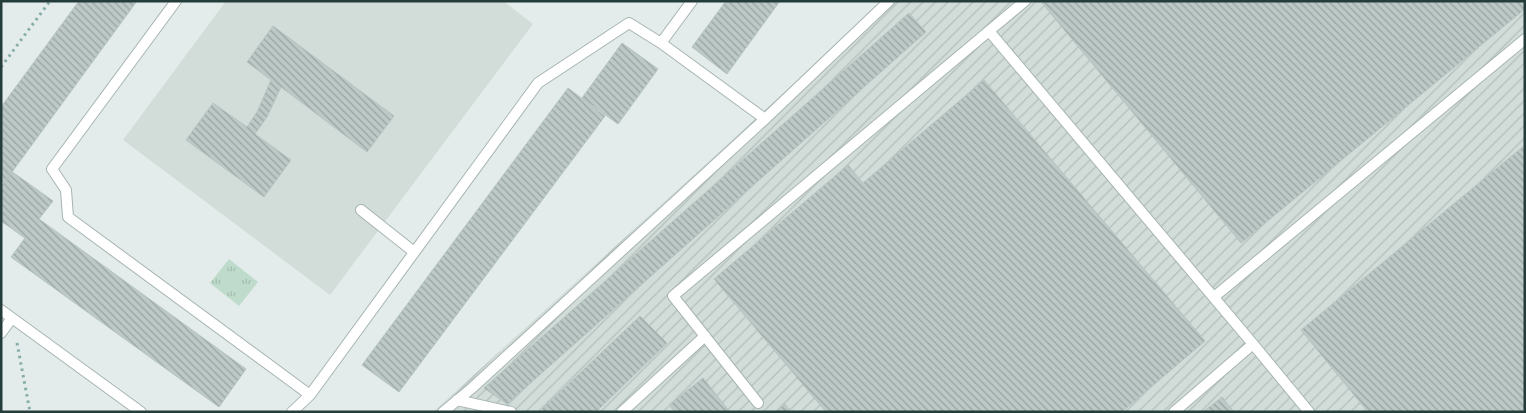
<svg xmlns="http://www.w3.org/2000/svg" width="1526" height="413" viewBox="0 0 1526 413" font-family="Ubuntu,sans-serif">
	<defs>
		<pattern id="industrial-furrows" width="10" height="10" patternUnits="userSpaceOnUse" patternTransform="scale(1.25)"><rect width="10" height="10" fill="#d2dcd9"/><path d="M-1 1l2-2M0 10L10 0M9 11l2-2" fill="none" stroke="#b4bebb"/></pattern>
		<pattern id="grass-tufts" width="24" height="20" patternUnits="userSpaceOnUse" patternTransform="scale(1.25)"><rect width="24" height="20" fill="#bedbcb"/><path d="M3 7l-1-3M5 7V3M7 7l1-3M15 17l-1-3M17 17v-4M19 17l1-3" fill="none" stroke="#a3bdaf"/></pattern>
		<pattern id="building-back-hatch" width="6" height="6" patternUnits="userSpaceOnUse" patternTransform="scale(1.25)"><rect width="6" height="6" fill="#bcc9c6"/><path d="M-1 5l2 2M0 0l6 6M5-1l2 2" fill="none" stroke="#99a4a2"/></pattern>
	</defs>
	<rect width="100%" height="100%" fill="#e3ecea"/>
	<path fill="#d2dcd9" d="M226,1H503L533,24L330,295L123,140Z"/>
	<path fill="url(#industrial-furrows)" d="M885,1H1525V412H433Z"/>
	<path fill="url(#grass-tufts)" d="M229,259L258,282L239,306L210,283Z"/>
	<path fill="url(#building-back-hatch)" stroke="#b6c5c2" d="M79,1H137L4,183L1,181V107Z
		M726,1H780L727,74L692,47Z
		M1045,1H1525V9L1241,243L1042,3Z
		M909,13L926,32L507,404L484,388Z
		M273,26L394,116L367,152L281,87L267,117L255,134L291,160L264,197L186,140L213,103L247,127L257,112L271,80L247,62Z
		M622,43L658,69L618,124L582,98Z
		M984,80L1205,341L1122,412H826L714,279L848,165L863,183Z
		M568,88L605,116L399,392L362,365Z
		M1525,145V412H1368L1301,330Z
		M11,171L53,201L39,219L246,369L219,407L11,257L25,238L1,221V187Z
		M640,316L667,343L596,412H544L542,409Z
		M703,378L730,412H675L669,405Z
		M1222,397L1234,412H1203Z
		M785,404L791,412H775Z"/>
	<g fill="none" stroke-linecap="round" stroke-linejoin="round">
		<g stroke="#a6b4b2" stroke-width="12">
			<path id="service" d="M176,1L52,169L66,190L68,217L310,395
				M989,31L1025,1
				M661,43L692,1
				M361,210L414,252
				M1214,297L1525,39
				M1,310L12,318L1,333
				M12,318L141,412
				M1253,344L1309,412
				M457,400L511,412
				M758,403L673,296L989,31L1253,344L1174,412
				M292,412L310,395L538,83L629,23L661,43L765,119
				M443,412L472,388L765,119L889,1
				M622,412L705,336"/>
		</g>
		<path stroke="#86ada8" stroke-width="3" stroke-dasharray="2.5 4" stroke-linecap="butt" d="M1,67L50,1
			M17,343L30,412"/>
		<use href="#service" stroke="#fff" stroke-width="10"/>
	</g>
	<rect width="1526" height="413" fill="none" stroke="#243c3a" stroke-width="5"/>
</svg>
